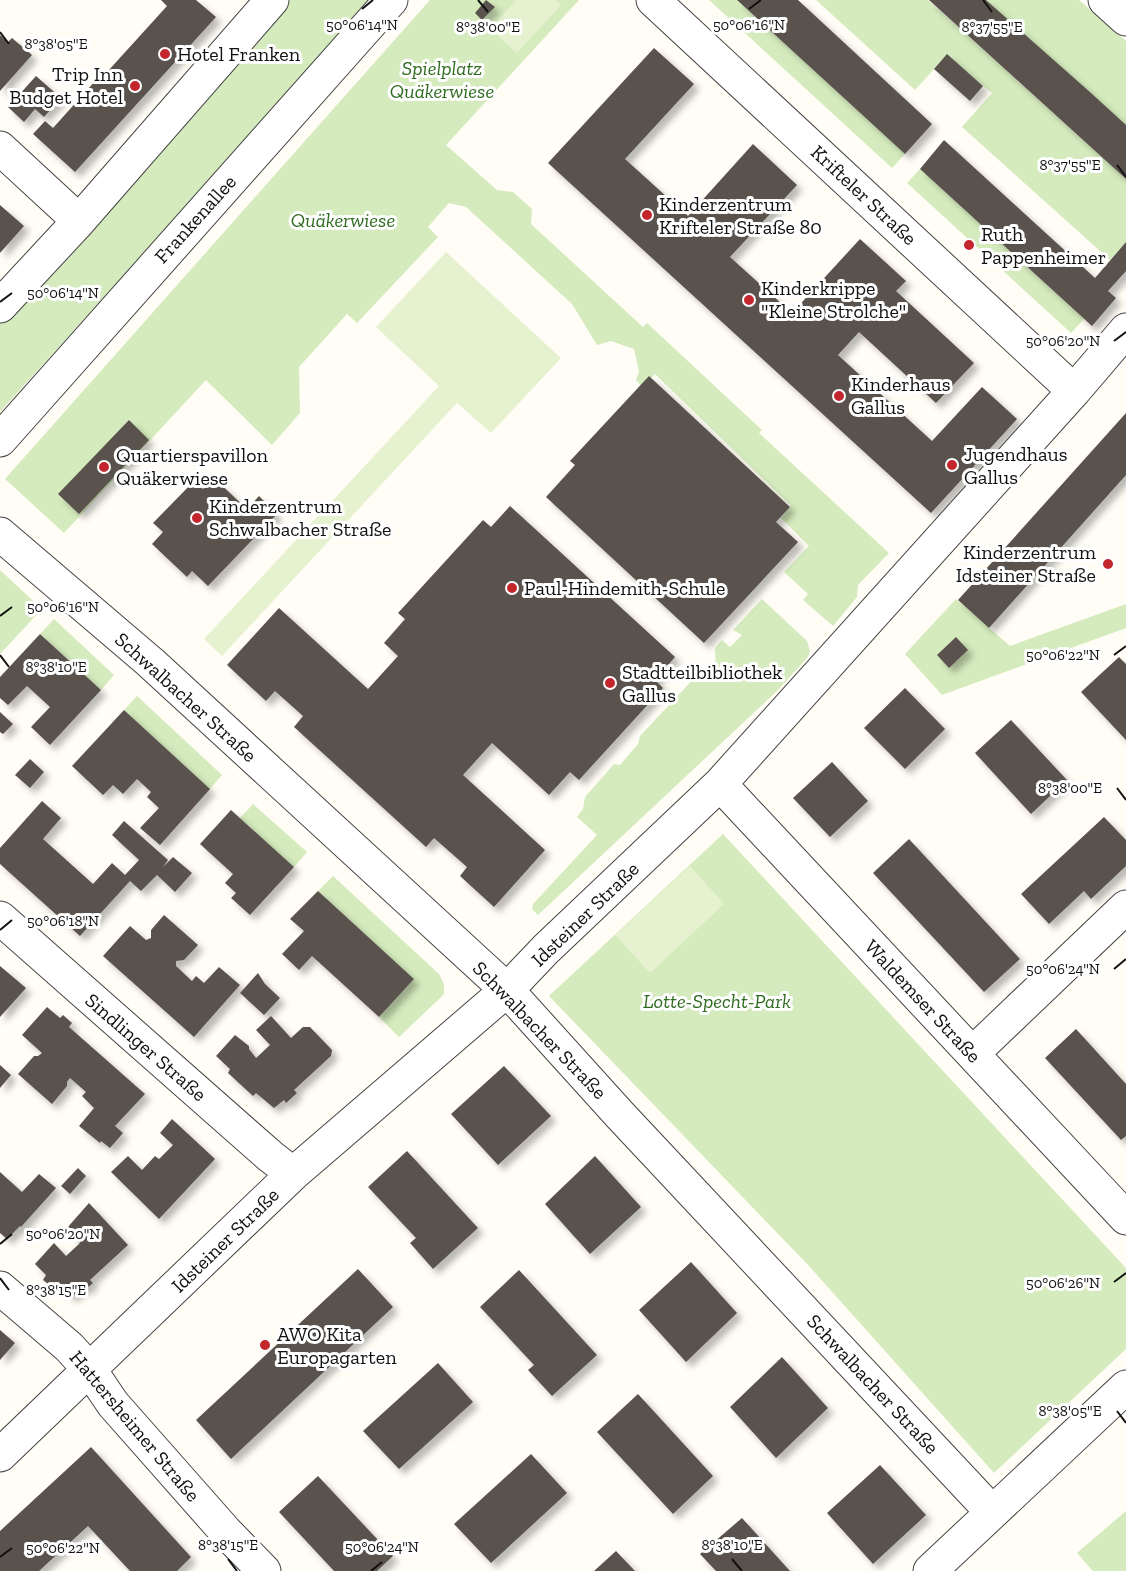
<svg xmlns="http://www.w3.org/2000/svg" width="1126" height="1571" viewBox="0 0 1126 1571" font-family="'Zilla Slab',serif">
	<defs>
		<filter id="shadow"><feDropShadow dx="5.5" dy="5.5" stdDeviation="3" flood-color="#0004"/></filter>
	</defs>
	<rect width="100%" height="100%" fill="#fffdf5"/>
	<path fill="#d5ebbd" d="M282,0H372L0,412V316Z
		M430,0H579L446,145L497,190L513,192L532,209L531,224L643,327L647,323L762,430L759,433L889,553L858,585L857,597L833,626L803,600L808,594L784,572L809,546L781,518L791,506L655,374L643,388L636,380L639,371L634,349L611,341L597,345L572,304L466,207L449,203L428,227L438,237L357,323L347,314L299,367L300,413L272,445L206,380L64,533L5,479Z
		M709,0H737L905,154L892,168Z
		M816,0H928L1126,179V242L1110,260L962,127L992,93L947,55L915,90Z
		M986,0H1079L1126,41V126Z
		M920,169L1084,319L1071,333L907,183Z
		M0,570L42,609L0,654Z
		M762,599L807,641L810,651L808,657L777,691L538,915L532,909L533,904L597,835L577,817L583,809L585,797L614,764L620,765L638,744L640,736L699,673L716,672L715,648L722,640L730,647L742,635L733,630Z
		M956,599L1010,646L1126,604V628L942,695L905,654Z
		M54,619L114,675L101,690L40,634Z
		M137,696L222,775L210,789L124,710Z
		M253,804L307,852L294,867L240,818Z
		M723,834L1126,1268V1349L994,1473L809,1266L549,996Z
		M333,876L439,974L444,984V994L440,998L399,1037L379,1017L414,979L318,891Z
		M1126,1511V1571H1093L1077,1553Z"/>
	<path fill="#e6f2cf" d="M516,0H556L561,5L517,53L490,29Z
		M446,252L561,358L491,433L457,403L222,656L204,639L439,386L376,327Z
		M690,866L724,904L650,973L615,935Z"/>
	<path fill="#5a524d" filter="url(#shadow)" d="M161,0H196L216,17L75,172L33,134L45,121L53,128L96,80L98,82L167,6Z
		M486,0L495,7L482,20L475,13Z
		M737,0H798L932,124L905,154Z
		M929,0H986L1091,93L1126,125V179Z
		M0,35L8,42L12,38L32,55L0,91Z
		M654,48L694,84L625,159L688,216L753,144L797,185L730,257L792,313L860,239L906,281L896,291L974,363L936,403L859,332L838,355L932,441L982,387L1017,419L931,513L548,163Z
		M947,54L983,86L970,101L934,69Z
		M36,76L61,98L44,117L35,109L24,122L8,107Z
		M944,140L1095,278L1126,242V271L1108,291L1116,298L1092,326L920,169Z
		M0,205L24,226L0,253Z
		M649,376L790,507L776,522L798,542L704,643L546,497L575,465L570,461Z
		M1126,413V475L989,628L958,600Z
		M129,420L149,440L79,514L58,494Z
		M214,478L247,509L259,496L277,514L208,586L192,571L187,577L152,544L163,532L153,523L194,481L203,489Z
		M510,506L675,657L655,680L663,688L579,780L570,772L549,795L492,743L463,775L545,850L494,907L460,876L467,867L434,838L426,847L294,727L303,716L275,691L266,701L227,665L279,608L368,689L398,656L384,643L405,619L398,613L483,520L491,527Z
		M40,634L101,690L50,745L31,727L50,707L38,696L27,686L8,705L0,698V677Z
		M956,637L968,650L949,668L937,655Z
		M1119,657L1126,664V740L1081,692Z
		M905,688L945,729L905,769L864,728Z
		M124,710L210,789L160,845L140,828L159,808L147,797L151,792L137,779L123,794L113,785L103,795L72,766Z
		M0,712L13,724L3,734L0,732Z
		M1011,720L1067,780L1031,814L975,753Z
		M30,759L44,772L30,788L15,775Z
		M832,762L868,801L830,837L793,798Z
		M42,801L61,818L43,839L93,884L112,863L125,875L139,860L112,835L124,821L168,860L163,867L173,857L192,873L175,892L157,875L141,891L130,881L80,936L0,864V848Z
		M231,810L294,867L250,915L231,898L236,893L225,883L233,874L200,844Z
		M1104,817L1126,840V866L1091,899L1084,891L1049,924L1021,894Z
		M909,839L1020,959L984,992L873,873Z
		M318,891L414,979L379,1017L312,956L299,970L282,954L304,931L290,919Z
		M164,915L198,945L184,960L176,961V966L192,981L196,976L204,983L219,967L240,985L194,1037L103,956L130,926L146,940L151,938V930Z
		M0,966L26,988L0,1017Z
		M258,973L265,984L280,998L264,1015L240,993Z
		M47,1007L60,1018L63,1015L72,1023L69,1027L145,1094L115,1126L123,1133L110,1148L101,1141L100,1143L79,1126L94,1108L82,1096L86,1092L70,1078L67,1082V1086L52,1104L18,1074L34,1056H38L42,1053L22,1035Z
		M271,1016L291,1038L303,1027H310L332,1050L331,1056L294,1090L297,1093L286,1103L284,1100L274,1108L256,1093L253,1096L228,1073L230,1069L216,1056L235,1035L249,1046V1049L256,1058L270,1045L256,1030Z
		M1076,1029L1126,1084V1136L1121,1140L1045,1058Z
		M0,1065L11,1075L0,1088Z
		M504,1066L551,1116L498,1165L451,1114Z
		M172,1119L215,1159L159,1219L111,1172L128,1156L142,1170L155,1156L159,1159L173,1145L160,1133Z
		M407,1151L478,1228L433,1269L410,1243L416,1238L368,1187Z
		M595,1156L641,1207L590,1254L545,1204Z
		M78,1168L86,1176L70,1194L61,1186Z
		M0,1172L22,1192L39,1174L56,1188L21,1227L20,1226L7,1239L0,1233Z
		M89,1203L128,1245L90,1280L93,1283L85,1290L83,1287L72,1297L57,1284L53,1288L43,1280L46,1275L35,1264L54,1243L66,1256L80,1243L67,1228Z
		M691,1262L737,1313L686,1362L639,1310Z
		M358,1269L393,1307L231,1459L196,1420Z
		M519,1270L597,1355L552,1396L528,1370L534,1365L480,1307Z
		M0,1330L15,1343L0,1360Z
		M782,1357L828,1408L776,1458L730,1407Z
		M438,1363L473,1402L399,1469L363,1431Z
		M638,1394L713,1476L673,1514L597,1432Z
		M91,1447L191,1557L177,1571H130L88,1526L39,1571H0V1531Z
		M531,1454L567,1493L491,1563L454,1524Z
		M880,1465L926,1515L873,1564L827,1513Z
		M318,1476L393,1556L377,1571H334L279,1512Z
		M742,1518L790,1571H716L700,1554Z
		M616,1551L635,1571H594Z"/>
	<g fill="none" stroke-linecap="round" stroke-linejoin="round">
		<g stroke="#444" stroke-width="35">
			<path id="minor" d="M653,0L1074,391
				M1105,0L1126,19
				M0,148L79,221
				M0,306L79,221L272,0
				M0,440L391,0
				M0,534L150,662L507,990L620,1115L992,1512
				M720,784L1126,1218
				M0,918L270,1156L293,1174
				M973,1053L1126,907
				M0,1288L69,1347L90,1370L113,1404L226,1532L264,1571
				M0,1455L293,1174L507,990L546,949L720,784L1074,391L1126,330
				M930,1571L1126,1387"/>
		</g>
		<use href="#minor" stroke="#fff" stroke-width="33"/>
	</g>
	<path fill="none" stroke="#111" stroke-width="2" d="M478,0L488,12M983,0L992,12M362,9L373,0M749,9L761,0M0,32L9,44M1117,165L1126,177M0,302L12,293M1114,341L1126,332M0,616L12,607M0,655L9,667M1114,655L1126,646M1117,788L1126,800M0,930L12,920M1114,969L1126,959M0,1244L12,1234M0,1278L9,1290M1114,1282L1126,1273M1117,1411L1126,1423M0,1557L12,1548M228,1559L237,1571M732,1559L742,1571M371,1571L382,1562"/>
	<g fill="#c4262e" stroke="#fff" stroke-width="2">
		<circle cx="165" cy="54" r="6"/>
		<circle cx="135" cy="86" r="6"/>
		<circle cx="647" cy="215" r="6"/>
		<circle cx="969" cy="245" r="6"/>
		<circle cx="749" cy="300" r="6"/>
		<circle cx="839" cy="396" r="6"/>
		<circle cx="952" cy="465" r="6"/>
		<circle cx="104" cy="467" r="6"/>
		<circle cx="197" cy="518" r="6"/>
		<circle cx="1108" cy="564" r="6"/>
		<circle cx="512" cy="588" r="6"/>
		<circle cx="610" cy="683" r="6"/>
		<circle cx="265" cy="1345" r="6"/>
	</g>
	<g text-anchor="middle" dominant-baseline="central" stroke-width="6" stroke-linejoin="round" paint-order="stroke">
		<g font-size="20" fill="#111" stroke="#fff" text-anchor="start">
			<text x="177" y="54">Hotel Franken</text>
			<text x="123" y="74" text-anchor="end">Trip Inn<tspan x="123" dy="23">Budget Hotel</tspan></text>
			<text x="659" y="204">Kinderzentrum<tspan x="659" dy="23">Krifteler Straße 80</tspan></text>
			<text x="981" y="234">Ruth<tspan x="981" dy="23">Pappenheimer</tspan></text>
			<text x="761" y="288">Kinderkrippe<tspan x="761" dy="23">"Kleine Strolche"</tspan></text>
			<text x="851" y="384">Kinderhaus<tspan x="851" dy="23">Gallus</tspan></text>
			<text x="964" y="454">Jugendhaus<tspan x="964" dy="23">Gallus</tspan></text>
			<text x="116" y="455">Quartierspavillon<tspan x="116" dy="23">Quäkerwiese</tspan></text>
			<text x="209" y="506">Kinderzentrum<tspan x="209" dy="23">Schwalbacher Straße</tspan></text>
			<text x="1096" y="552" text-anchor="end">Kinderzentrum<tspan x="1096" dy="23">Idsteiner Straße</tspan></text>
			<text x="524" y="588">Paul-Hindemith-Schule</text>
			<text x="622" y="672">Stadtteilbibliothek<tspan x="622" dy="23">Gallus</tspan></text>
			<text x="277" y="1334">AWO Kita<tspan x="277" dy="23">Europagarten</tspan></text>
		</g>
		<g font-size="20" font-style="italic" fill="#2f6b1f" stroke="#fff">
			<text x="442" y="68">Spielplatz<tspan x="442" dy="23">Quäkerwiese</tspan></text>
			<text x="343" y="220">Quäkerwiese</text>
			<text x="717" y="1001">Lotte-Specht-Park</text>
		</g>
		<g font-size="20" fill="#111" stroke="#fff">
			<text transform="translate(864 195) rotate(43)">Krifteler Straße</text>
			<text transform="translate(195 219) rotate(-48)">Frankenallee</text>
			<text transform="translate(186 697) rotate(42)">Schwalbacher Straße</text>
			<text transform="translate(585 914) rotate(-44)">Idsteiner Straße</text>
			<text transform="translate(923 1001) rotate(47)">Waldemser Straße</text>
			<text transform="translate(540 1030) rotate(46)">Schwalbacher Straße</text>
			<text transform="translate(146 1047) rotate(41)">Sindlinger Straße</text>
			<text transform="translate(225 1240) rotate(-44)">Idsteiner Straße</text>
			<text transform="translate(873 1384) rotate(47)">Schwalbacher Straße</text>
			<text transform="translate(135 1426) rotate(50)">Hattersheimer Straße</text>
		</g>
	</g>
	<g font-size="15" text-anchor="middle" fill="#111" stroke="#fff" stroke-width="6" stroke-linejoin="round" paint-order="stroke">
		<text x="362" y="30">50°06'14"N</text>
		<text x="749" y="30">50°06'16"N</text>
		<text x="488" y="32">8°38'00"E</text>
		<text x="992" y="32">8°37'55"E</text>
		<text x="56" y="49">8°38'05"E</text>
		<text x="1070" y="170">8°37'55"E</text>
		<text x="63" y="298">50°06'14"N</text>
		<text x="1063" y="346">50°06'20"N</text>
		<text x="63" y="612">50°06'16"N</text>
		<text x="1063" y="660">50°06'22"N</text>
		<text x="56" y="672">8°38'10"E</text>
		<text x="1070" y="793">8°38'00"E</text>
		<text x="63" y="926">50°06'18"N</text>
		<text x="1063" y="974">50°06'24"N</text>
		<text x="63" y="1239">50°06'20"N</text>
		<text x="1063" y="1288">50°06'26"N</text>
		<text x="56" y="1295">8°38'15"E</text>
		<text x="1070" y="1416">8°38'05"E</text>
		<text x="228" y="1550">8°38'15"E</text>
		<text x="732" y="1550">8°38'10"E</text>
		<text x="382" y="1552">50°06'24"N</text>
		<text x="63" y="1553">50°06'22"N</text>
	</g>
</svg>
